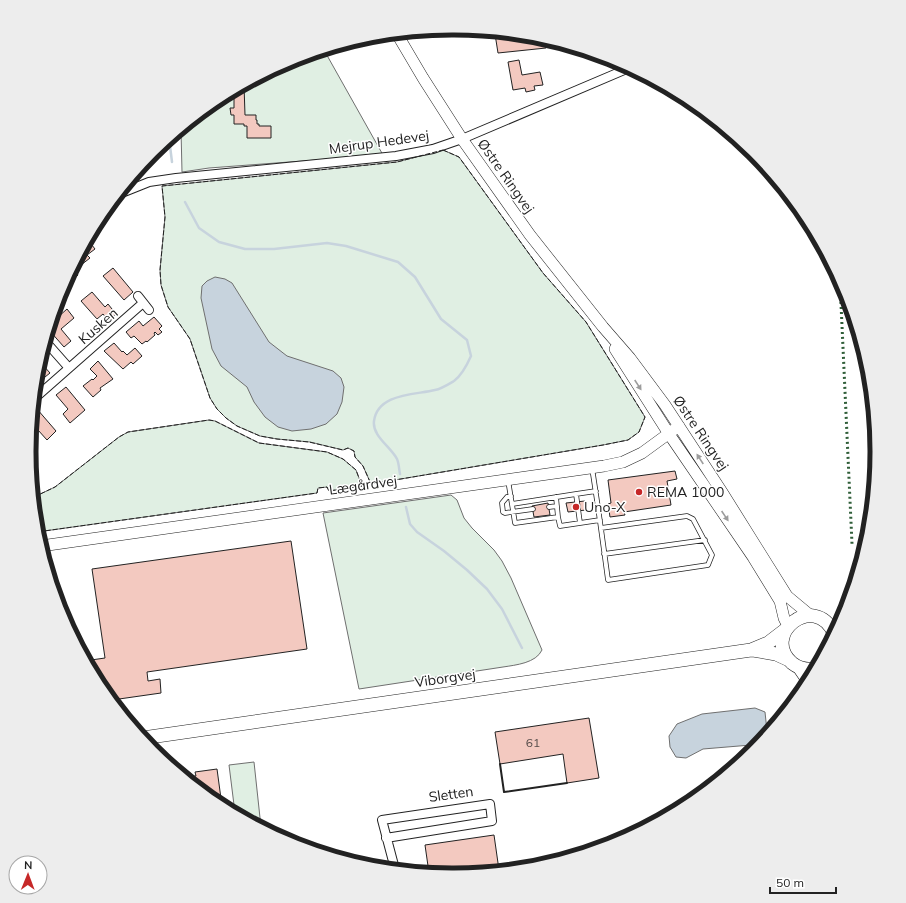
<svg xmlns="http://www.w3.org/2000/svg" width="906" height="903" viewBox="0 0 906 903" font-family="Mulish,sans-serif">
	<rect width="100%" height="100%" fill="#fff"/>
	<path fill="#e0efe3" stroke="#6f6f6f" d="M324,50L383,155L209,168L182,172L181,130L218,99L291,60Z
		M443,150L459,157L543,273L586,322L645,417L639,432L628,440L603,445L371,484L363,466L355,457L354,451L348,448L343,450L310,442L277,439L260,436L237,426L226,418L217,409L210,398L190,339L168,307L161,285L160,270L165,217L162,186L397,162Z
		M209,420L215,421L259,443L327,452L343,459L356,470L362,486L329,491L327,487L318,488L317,493L37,532L34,497L55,487L119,437L128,432Z
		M451,495L457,500L464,518L472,528L494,550L502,561L511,578L542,650C536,663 516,665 503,667L359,689L323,513Z
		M254,762L261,827L235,813L229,765Z"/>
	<path fill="#c7d3dd" stroke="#6f6f6f" d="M215,277L225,279L232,283L269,342L287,356L333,371L341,378L344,387L342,402L337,414L326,424L311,429L292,431L278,427L265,417L254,402L247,387L221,366L212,349L201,298L202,286L207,281Z
		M755,708L765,712L767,731L761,740L751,745L703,749L686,758L676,757L670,747L669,736L677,724L702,714Z"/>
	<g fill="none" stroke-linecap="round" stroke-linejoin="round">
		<path stroke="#c7d3dd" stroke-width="2.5" d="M167,141L170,146L172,162
			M185,202L199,228L219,242L245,249H274L327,243L346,246L398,262L415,277L441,319L467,340L471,356C467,365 462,375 454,381C449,384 441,389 435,390C415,395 378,393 374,421C372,436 391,447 397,459C399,463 399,470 400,474
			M406,507L410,524L417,532L444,551L467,570L487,589L502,609L522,648"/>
	</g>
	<path fill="#f3c9c0" stroke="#222" d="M502,33L536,36L545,39L546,48L498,53L495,34Z
		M519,60L522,75L540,72L543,85L534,86L535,90L526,92L525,88L513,90L508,62Z
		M244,85L245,115H256V120H257V124H259V126H271V138H247V126H244V124H234V115H231L230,108H234V91Z
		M88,240L95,249L87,255L90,258L81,265L76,262Z
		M73,268L78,275L64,287V286Z
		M113,268L133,292L124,300L103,276Z
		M92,292L105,307L108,304L116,314L108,320L103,314L97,319L81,301Z
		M67,309L74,318L61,329L71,341L64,347L49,330L53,322V319L57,315L58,317Z
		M154,317L162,326L159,329L162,332L158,335L155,332L154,333L155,335L147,342L146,341L142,344L134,336L131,338L126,332L139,321L143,326Z
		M114,343L122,352L123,351L127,355L135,348L142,356L133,364L131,362L123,369L104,351Z
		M43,353L48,359L42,364L50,373L40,381L37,377L38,369Z
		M98,361L113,379L100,388L101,390L93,397L83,386L92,379L93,380L97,376L90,369Z
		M66,387L85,410L70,423L63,414L68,409L56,395Z
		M37,409L56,431L47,440L38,430L34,434L32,431L33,411Z
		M675,471L677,479L667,481L671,505L624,512L625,515L610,517L608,504L611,503L608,480Z
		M585,501L586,510L568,512L566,503Z
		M548,503L550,515L534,517L532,506Z
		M291,541L307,649L147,672L148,681L160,679L161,693L112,700L101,687L92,671L91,660L105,658L92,569Z
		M589,718L599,778L567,783L563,754L500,764L495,732Z
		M217,769L222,806L185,777L196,776L195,772Z
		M494,835L499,870L453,875L429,873L425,845Z"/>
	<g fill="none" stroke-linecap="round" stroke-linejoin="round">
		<g stroke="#222" stroke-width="5.5">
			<path id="lane" d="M592,468C598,505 603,543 608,580L708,565L712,555L693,519L687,516L601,528
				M508,480L515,523L558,517L556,497
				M576,494L596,491
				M511,496L507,497L502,503L503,512L505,513L533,509
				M512,504L576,494L580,523L560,526L558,517
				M549,507L557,506
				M580,523L600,520
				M604,554L705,540"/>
		</g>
		<g stroke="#222" stroke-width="10">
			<path id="street" d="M119,194L149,182L176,178L396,156L433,149L462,139L629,68
				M138,296L149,310
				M46,342L69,368
				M35,398L143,303
				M386,838L492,821L490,804L382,820L395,869"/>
		</g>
		<g stroke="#222" stroke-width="12">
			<path id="secondary" d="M397,34L423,78L462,139L530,235L603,327L630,358L665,405L722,492L787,596L811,616
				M615,349L669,434L753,557L780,601L784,618L788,626
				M41,546L604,466L623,462L642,453L679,426
				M797,666L808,682"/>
		</g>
		<g stroke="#222" stroke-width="14">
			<path id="primary" d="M753,650L776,654L789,660
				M815,669C806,670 798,668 792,663C760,635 814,591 834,633
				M143,738L751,650L768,643L785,630"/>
		</g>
		<use href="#lane" stroke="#fff" stroke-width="4"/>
		<use href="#street" stroke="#fff" stroke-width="8"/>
		<use href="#secondary" stroke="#fff" stroke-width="11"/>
		<use href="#primary" stroke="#fff" stroke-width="13"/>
		<path stroke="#2f5e38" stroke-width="3" stroke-dasharray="2 3" stroke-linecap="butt" d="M840,282L852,544"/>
		<path stroke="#222" stroke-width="1" stroke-dasharray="5 2" stroke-linecap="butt" d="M443,150L459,157L543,273L586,322L645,417L639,432L628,440L603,445L371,484L363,466L355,457L354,451L348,448L343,450L309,442L277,439L260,436L237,426L226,418L217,409L210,398L190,339L168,307L161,285L160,270L165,217L162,186L397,162Z
			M34,497L55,487L119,437L128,432L209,420L215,421L259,443L327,452L343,459L356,470L362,486L329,491L327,487L318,488L317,493L37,532"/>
		<path stroke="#222" stroke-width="2" d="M500,764L504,792L567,783"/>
	</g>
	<defs><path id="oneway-solid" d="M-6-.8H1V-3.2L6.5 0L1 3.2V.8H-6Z"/></defs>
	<g fill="#9c9c9c">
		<use href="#oneway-solid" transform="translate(638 385) rotate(57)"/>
		<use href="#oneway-solid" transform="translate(700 459) rotate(-123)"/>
		<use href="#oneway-solid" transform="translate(725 516) rotate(56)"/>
	</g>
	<g fill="#c62828" stroke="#fff" stroke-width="1.5">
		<circle cx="639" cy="492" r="4"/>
		<circle cx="576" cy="507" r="4"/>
	</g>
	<g text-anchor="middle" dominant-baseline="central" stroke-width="3" stroke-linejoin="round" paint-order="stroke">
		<g font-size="12" fill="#564c4a">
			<text x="533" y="742">61</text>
		</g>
		<g font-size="14" fill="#222" stroke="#fff">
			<text transform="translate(379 142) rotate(-8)">Mejrup Hedevej</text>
			<text transform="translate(506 176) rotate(55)">Østre Ringvej</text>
			<text transform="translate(98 326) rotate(-41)">Kusken</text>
			<text transform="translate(701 433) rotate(56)">Østre Ringvej</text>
			<text transform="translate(363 485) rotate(-8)">Lægårdvej</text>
			<text transform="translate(445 678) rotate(-8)">Viborgvej</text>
			<text transform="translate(451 794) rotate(-8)">Sletten</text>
		</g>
		<g font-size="14" fill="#222" stroke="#fff" text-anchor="start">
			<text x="647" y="492">REMA 1000</text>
			<text x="584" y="507">Uno-X</text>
		</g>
	</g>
	<path d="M0 0H906V903H0ZM452 35H454A416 416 0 0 1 870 451V452A416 416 0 0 1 454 868H452A416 416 0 0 1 36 452V451A416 416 0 0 1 452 35Z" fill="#ededed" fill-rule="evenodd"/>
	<path fill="none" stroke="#222" stroke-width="5" d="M452 35H454A416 416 0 0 1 870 451V452A416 416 0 0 1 454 868H452A416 416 0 0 1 36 452V451A416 416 0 0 1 452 35Z"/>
	<g transform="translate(28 875) rotate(1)"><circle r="19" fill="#ffffff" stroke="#a7a7a7"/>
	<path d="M0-3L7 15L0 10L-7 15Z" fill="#c62828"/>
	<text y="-6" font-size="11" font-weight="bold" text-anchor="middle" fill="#222222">N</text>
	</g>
	<path d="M770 887v6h66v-6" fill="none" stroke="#222222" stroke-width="2"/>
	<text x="776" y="887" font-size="12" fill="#222222" stroke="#ffffff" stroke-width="3" paint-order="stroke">50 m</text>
</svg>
